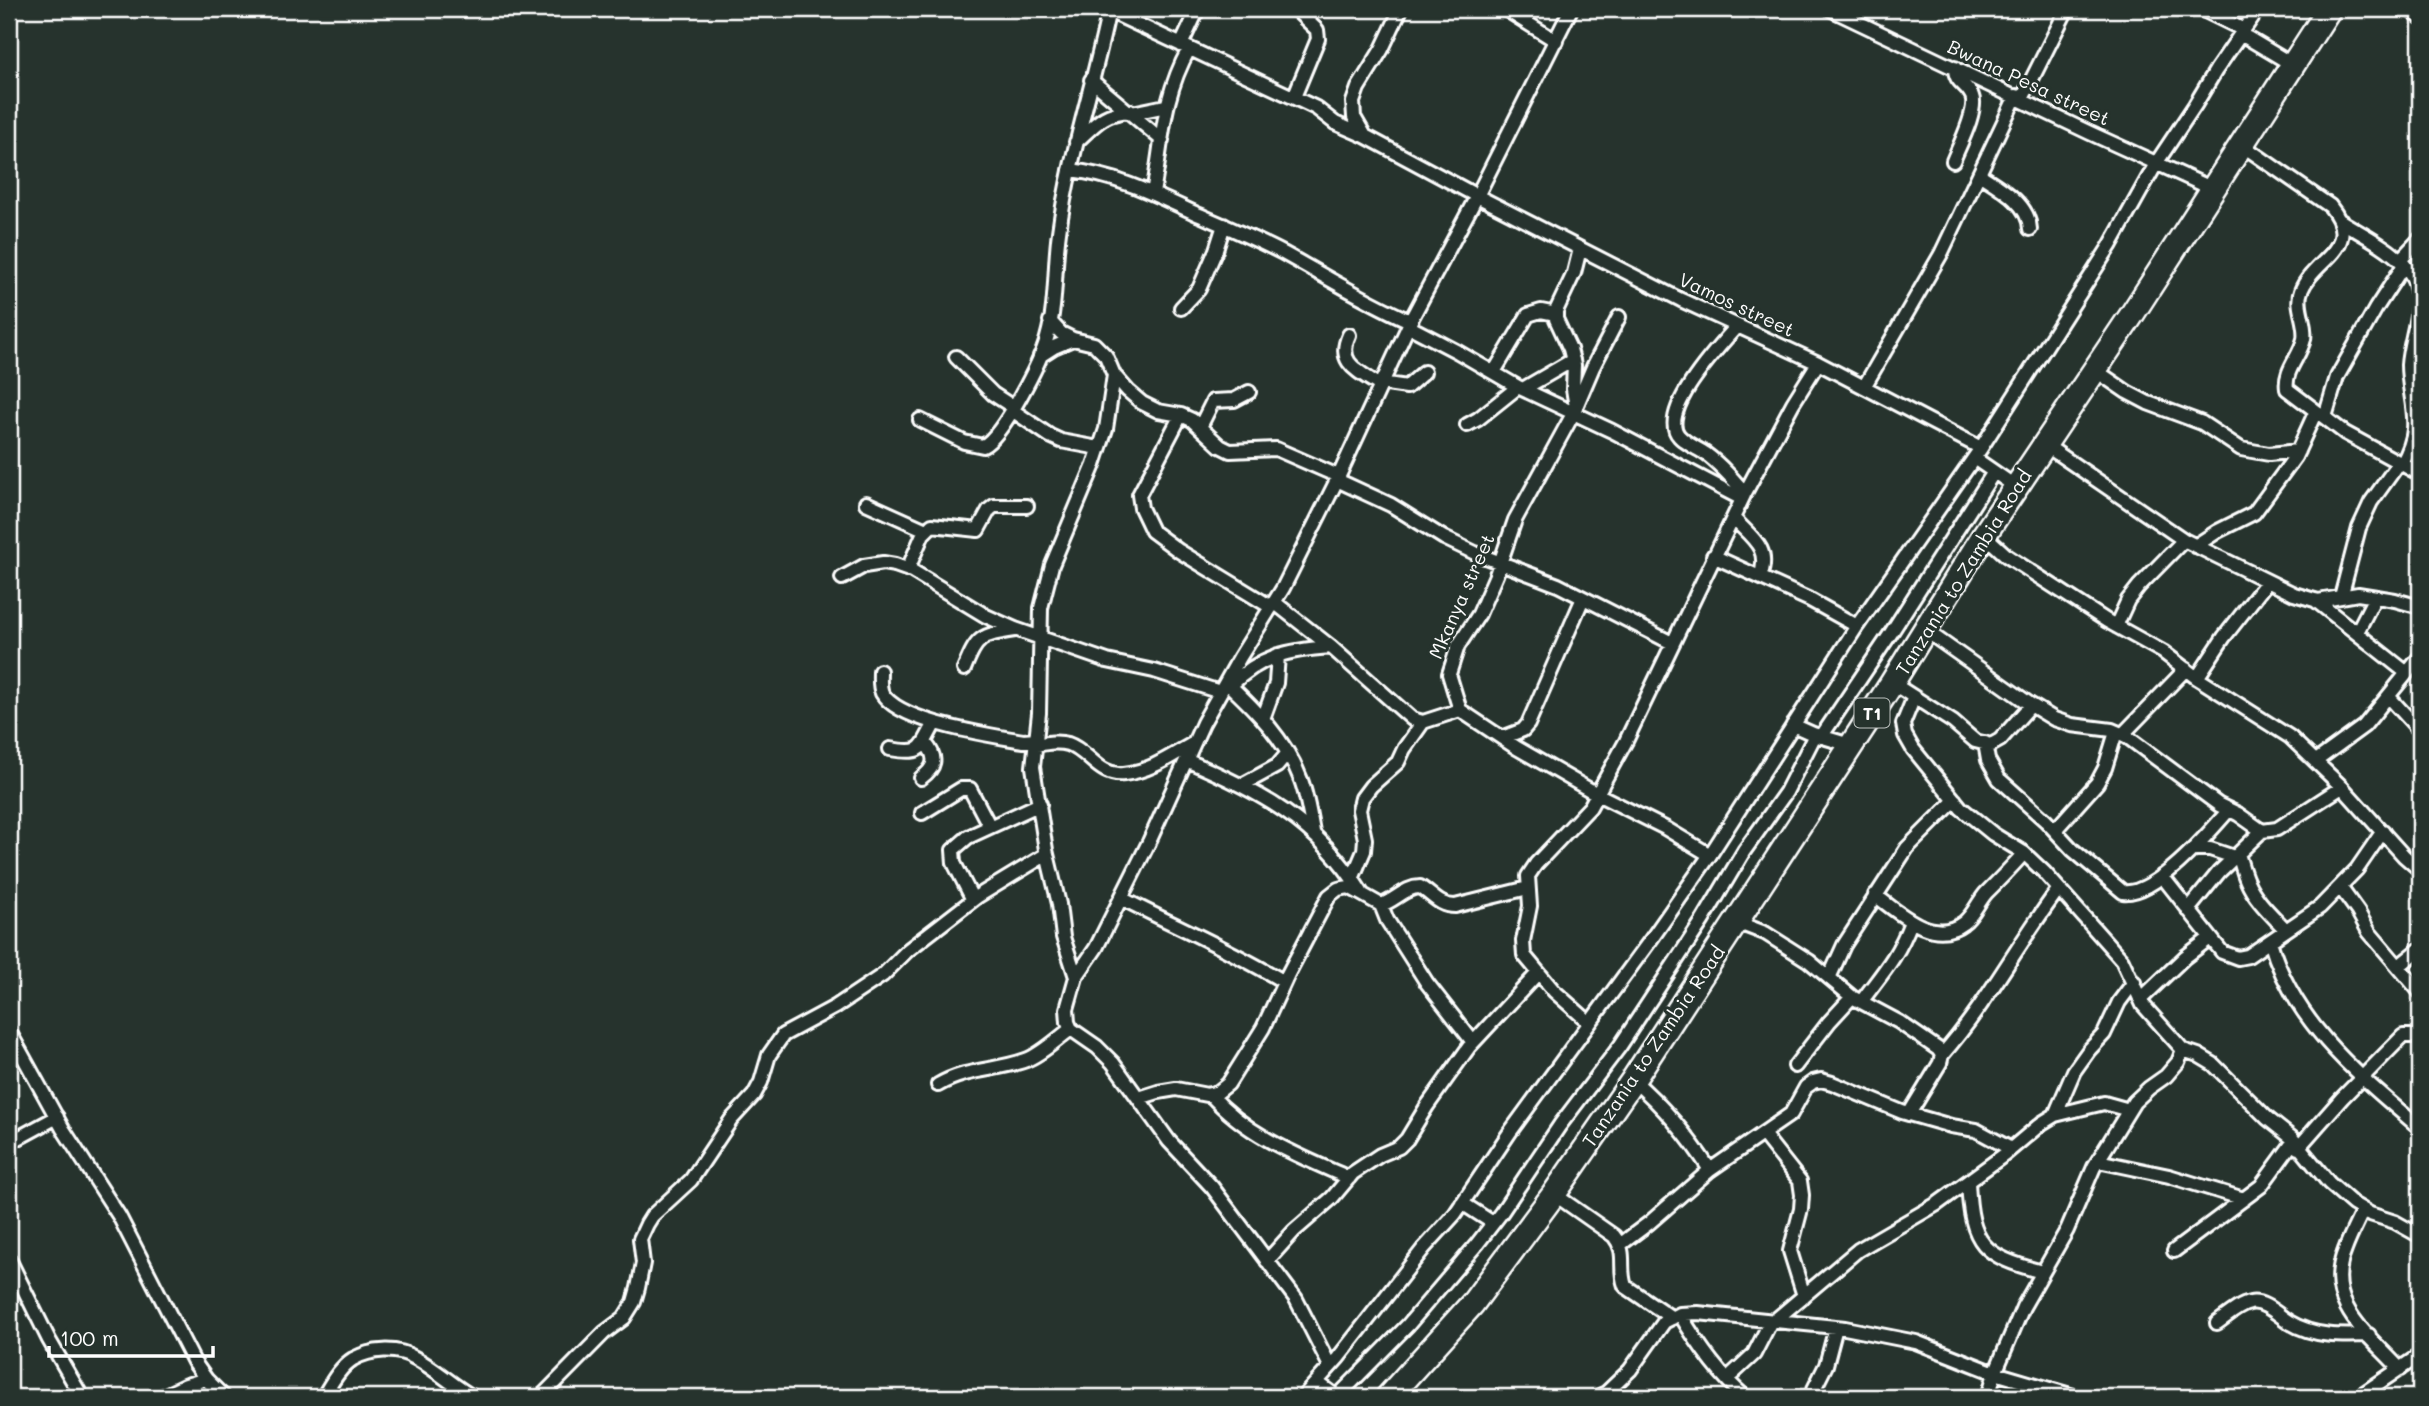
<svg xmlns="http://www.w3.org/2000/svg" width="2429" height="1406" viewBox="0 0 2429 1406" font-family="Mali,sans-serif">
	<rect width="100%" height="100%" fill="#26332d"/>
	<filter id="ink" filterUnits="userSpaceOnUse"><feTurbulence type="fractalNoise" baseFrequency=".0143" numOctaves="2"/><feDisplacementMap in="SourceGraphic" scale="14" xChannelSelector="R" yChannelSelector="G"/><feConvolveMatrix kernelMatrix="1 2 1 2 8 2 1 2 1" color-interpolation-filters="sRGB"/></filter>
	<g filter="url(#ink)">
		<g fill="none" stroke-linecap="round" stroke-linejoin="round">
			<g stroke="#fff" stroke-width="18">
				<path id="street" d="M1105,9L1316,108L1335,123L1365,136L1477,196L1681,300L1818,363L1981,448
					M1505,9L1556,41
					M1830,9L2090,133L2213,189
					M2201,9L2244,30
					M2408,9L2420,17
					M2241,34L2293,65
					M1181,45L1198,9
					M1091,80L1162,140
					M1294,97L1318,39L1317,30L1295,9
					M2022,99L2067,9
					M1132,113L1166,106
					M1365,136L1354,117L1353,102L1358,88L1382,49L1401,9
					M1076,142C1096,124 1102,113 1130,111
					M2242,145L2330,206C2364,248 2314,258 2301,291C2295,306 2307,323 2304,339C2300,357 2284,370 2287,389L2345,433L2420,474
					M1953,161C1959,146 1978,110 1972,96C1966,83 1955,83 1955,68
					M1070,170C1116,175 1154,194 1195,213C1225,226 1254,238 1283,253C1325,276 1366,302 1410,321
					M1979,174C1999,187 2029,203 2030,229
					M1153,193C1163,139 1162,98 1189,49
					M2341,221C2364,236 2399,251 2412,276C2427,305 2410,335 2408,365C2408,387 2416,408 2414,429C2413,442 2408,453 2402,464
					M2400,260L2420,239
					M1181,308L1199,289L1216,250L1224,225
					M1619,317L1593,367L1573,414L1515,520L1496,575L1479,614L1458,646L1449,674L1460,710L1517,748L1597,794L1665,828L1710,855
					M1050,321L1061,333L1073,339L1094,344L1106,356L1114,375L1128,391L1142,403L1158,411L1181,415L1192,420L1220,446L1230,451L1276,449L1338,476
					M1408,326L1458,352L1518,387L1612,431L1742,499
					M1737,326C1722,343 1657,412 1679,436C1686,444 1697,448 1706,454C1721,465 1733,479 1745,493
					M1349,335C1336,363 1358,371 1379,385
					M1040,356L1054,347L1073,339
					M956,357L993,394L1013,407
					M2095,370L2127,392L2148,403L2202,423L2241,449L2269,454L2298,451
					M1494,372L1528,315L1541,311L1556,314
					M1380,383L1407,387L1424,372
					M1864,387L1941,254L2016,96
					M1523,389L1573,360
					M1576,407L1573,389L1574,365L1570,349L1556,319V311L1574,273L1580,249
					M1012,410L1050,436L1061,441L1099,448
					M1181,415L1139,495L1141,508L1152,531L1179,551L1271,607
					M2325,417L2337,377L2376,308L2404,265
					M920,420L964,442L983,446C1003,436 1041,361 1047,338C1057,303 1054,267 1059,232C1069,156 1094,84 1109,9
					M1467,425L1478,419L1518,387
					M1200,427L1213,401L1234,400L1249,392
					M2044,444L2184,540L2294,594L2318,601L2358,594L2395,600L2420,607
					M1974,458L2016,487
					M1337,480L1391,505L1444,538L1475,553L1558,585L1672,643
					M866,503L926,530
					M1733,518C1752,538 1771,548 1760,577
					M1984,535L2007,556L2107,621L2163,652L2197,678L2290,737L2342,787L2404,856L2420,870
					M2195,546L2218,531L2254,513L2295,457L2316,411
					M1713,556L1810,600L1857,626
					M908,569L923,534L932,525L978,530L989,510L994,506H1027
					M842,578L864,566L883,563L895,565L912,571L986,616L1015,629L1107,661L1154,671L1220,692
					M2341,597L2359,528L2371,502L2399,463
					M2315,600L2407,673
					M1274,602L1331,647L1412,719L1423,722L1460,710
					M2116,626L2128,600L2139,586L2184,540
					M1925,630L2031,705L2054,719L2072,725L2112,730L2126,736L2219,805L2238,814L2262,831L2277,829L2342,787
					M2357,632L2375,597
					M964,669C977,637 980,635 1015,630
					M880,671C880,679 879,686 882,693C899,723 991,735 1023,741L1036,740
					M2197,678L2224,637L2267,582
					M1226,682C1256,710 1286,740 1301,780C1307,796 1310,815 1313,832
					M1892,683L1953,722L1975,741L1991,745L2000,740L2031,705
					M1230,686C1261,655 1289,650 1331,647
					M1914,697L1903,724L1905,735L1913,749L1961,808L1993,834L2024,853L2044,872L2122,960L2143,1005L2183,1050L2178,1062L2166,1076L2149,1088L2134,1102L2094,1167L2067,1230L2023,1307L1995,1373L1988,1397
					M2389,697L2420,731
					M1263,719L1276,683L1278,655
					M1793,725L1813,734L1850,745
					M2123,734L2186,669
					M1821,737L1891,633L1994,472
					M1502,738L1523,730L1528,724L1583,598
					M1985,743L1988,760L1999,779L2046,821L2073,850L2123,892C2155,896 2208,834 2229,810
					M1035,745C1047,743 1057,741 1068,744C1089,751 1099,777 1124,774C1151,771 1171,756 1194,743
					M890,749C925,755 920,748 935,723
					M1186,760C1259,791 1318,822 1361,892
					M2316,761L2364,726L2420,657
					M921,778C935,768 938,758 926,744
					M1242,785L1277,766L1288,753
					M922,813L961,789H970L990,827
					M2055,830L2097,783L2105,768L2116,732
					M2193,849H2210L2234,857
					M2238,854C2241,863 2243,872 2247,881C2255,900 2272,915 2286,930
					M2162,876L2222,952L2238,958L2248,956L2320,907L2357,869L2383,831
					M1352,879L1364,851L1365,839L1359,810L1362,798L1371,786L1398,762L1404,749L1423,722
					M2340,887L2358,912L2369,932L2420,992
					M1875,895C1898,912 1933,946 1963,923C1973,916 1978,902 1986,893C1999,880 2012,867 2024,853
					M1121,898C1175,926 1232,950 1284,982
					M973,900L954,863L953,850L968,837L1040,804
					M1381,905L1387,920L1427,983L1473,1042
					M2188,910L2219,872L2262,831
					M1736,922L1765,933L1809,961L1852,997L1899,1022L1938,1049L1942,1055L1940,1063L1909,1114
					M2270,941C2293,1023 2358,1075 2420,1128
					M2399,966L2420,949
					M1076,977L1063,937L1059,904L1046,850L1033,767L1039,713L1041,608L1052,565L1094,465L1106,429L1114,375
					M1829,978L1844,945L1907,848L1955,800
					M2141,999L2185,957L2210,938
					M1861,1002C1883,972 1897,958 1911,922
					M1590,1023L1554,991L1524,955L1523,941L1530,906L1528,876L1536,864L1590,807L1626,741L1745,493L1793,403L1818,363
					M9,1031L63,1129L119,1216L194,1362L206,1379L224,1397
					M2183,1050L2198,1055L2213,1064L2267,1118L2292,1138L2329,1183L2353,1204L2370,1214L2395,1222L2420,1236
					M1942,1055C1987,1004 2018,943 2058,890
					M1795,1066L1829,1022L1852,997
					M1633,1080C1663,1106 1689,1137 1710,1170
					M938,1085C967,1068 996,1071 1026,1060C1042,1054 1057,1039 1071,1029
					M1210,1094C1247,1136 1299,1156 1349,1178
					M1139,1098L1158,1092L1176,1089L1207,1095L1218,1092L1228,1084L1263,1028L1288,974L1329,896L1338,889L1349,887L1381,905C1396,900 1405,887 1420,887C1433,895 1439,906 1455,906L1528,888
					M2055,1115L2074,1071L2089,1050L2104,1034L2119,1002L2134,982
					M1763,1134L1800,1181L1802,1195L1801,1209L1790,1251L1804,1296
					M9,1143L57,1117
					M2298,1148L2342,1098L2403,1036H2420
					M2098,1161L2169,1176L2244,1199
					M1968,1182C1971,1245 1983,1256 2042,1272
					M1554,1194L1614,1236C1628,1253 1618,1267 1625,1286L1672,1318
					M1462,1203L1493,1223
					M2363,1210C2357,1223 2350,1236 2345,1250C2323,1303 2367,1333 2400,1369
					M1621,1244L1649,1223L1710,1170L1791,1114L1806,1087L1813,1082L1821,1080L1832,1083L1902,1112L1951,1126L1976,1130L2011,1149
					M2174,1251L2261,1186L2294,1141
					M9,1259L49,1340L82,1397
					M1267,1261L1294,1231L1332,1198L1353,1173L1380,1155L1399,1147L1407,1139L1427,1106L1469,1047L1538,973
					M1680,1314C1698,1345 1718,1374 1745,1397
					M1774,1321L1858,1250L1937,1204L2004,1155L2042,1123L2055,1115L2104,1103L2129,1110
					M2217,1323C2227,1316 2239,1305 2250,1303C2264,1300 2278,1315 2289,1322C2314,1337 2340,1336 2369,1335
					M1330,1366L1296,1299L1212,1187L1169,1141L1113,1063L1097,1047L1071,1029L1068,1022L1067,1009L1076,977L1096,948L1149,842L1203,723L1240,657L1283,588L1337,480L1413,316L1477,196L1571,9
					M1727,1379L1754,1354L1771,1321
					M1317,1382L1337,1397L1408,1325L1477,1244L1501,1213L1560,1125L1620,1046L1703,920L1744,851L1786,792L1815,735
					M161,1397L186,1385L206,1379
					M323,1397C331,1384 340,1367 353,1359C371,1349 397,1347 415,1358C436,1369 453,1386 473,1397
					M541,1397L604,1333L624,1318L634,1302L638,1288L643,1263L640,1239L647,1224L652,1216L691,1180L731,1120L754,1095L761,1082L769,1055L783,1035L835,1007L883,975L908,950L978,896L1047,854
					M1303,1397L1338,1358L1424,1248L1455,1214L1510,1132L1652,938L1710,855L1857,626L1981,448L2110,246L2157,162L2195,105L2216,70L2258,9
					M1597,1397L1606,1393L1630,1370L1664,1322L1680,1314L1698,1313L1845,1328L1916,1342L1995,1373L2077,1397
					M1810,1397L1826,1365L1836,1327
					M2358,1397L2420,1355"/>
			</g>
			<g stroke="#fff" stroke-width="28">
				<path id="highway" d="M1388,1397L1473,1303L1554,1194L1633,1080L1892,683L1984,535L2131,316L2329,9"/>
			</g>
			<use href="#street" stroke="#26332d" stroke-width="12"/>
			<use href="#highway" stroke="#26332d" stroke-width="23"/>
		</g>
	</g>
	<g text-anchor="middle" dominant-baseline="central" stroke-width="6" stroke-linejoin="round" paint-order="stroke">
		<rect fill="#26332d" stroke="#bec2c0" stroke-width="2" x="1854.5" y="698.5" width="35" height="29" rx="5"/>
		<g font-size="18" font-weight="bold" fill="#fff">
			<text x="1872" y="713">T1</text>
		</g>
		<g font-size="19" fill="#fff" stroke="#26332d">
			<text transform="translate(2029 82) rotate(25)">Bwana Pesa street</text>
			<text transform="translate(1737 304) rotate(25)">Vamos street</text>
			<text transform="translate(1963 572) rotate(-58)">Tanzania to Zambia Road</text>
			<text transform="translate(1461 596) rotate(-66)">Mkanya street</text>
			<text transform="translate(1653 1046) rotate(-56)">Tanzania to Zambia Road</text>
		</g>
	</g>
	<rect width="2429" height="1406" fill="none" stroke="#26332d" stroke-width="35"/>
	<rect x="18" y="18" width="2394" height="1371" fill="none" stroke="#fff" stroke-width="2.5" filter="url(#ink)"/>
	<path d="M49 1346v10h164v-10" fill="none" stroke="#ffffff" stroke-width="3.5"/>
	<text x="60" y="1346" font-size="21" fill="#ffffff" stroke="#26332d" stroke-width="5" paint-order="stroke">100 m</text>
</svg>
